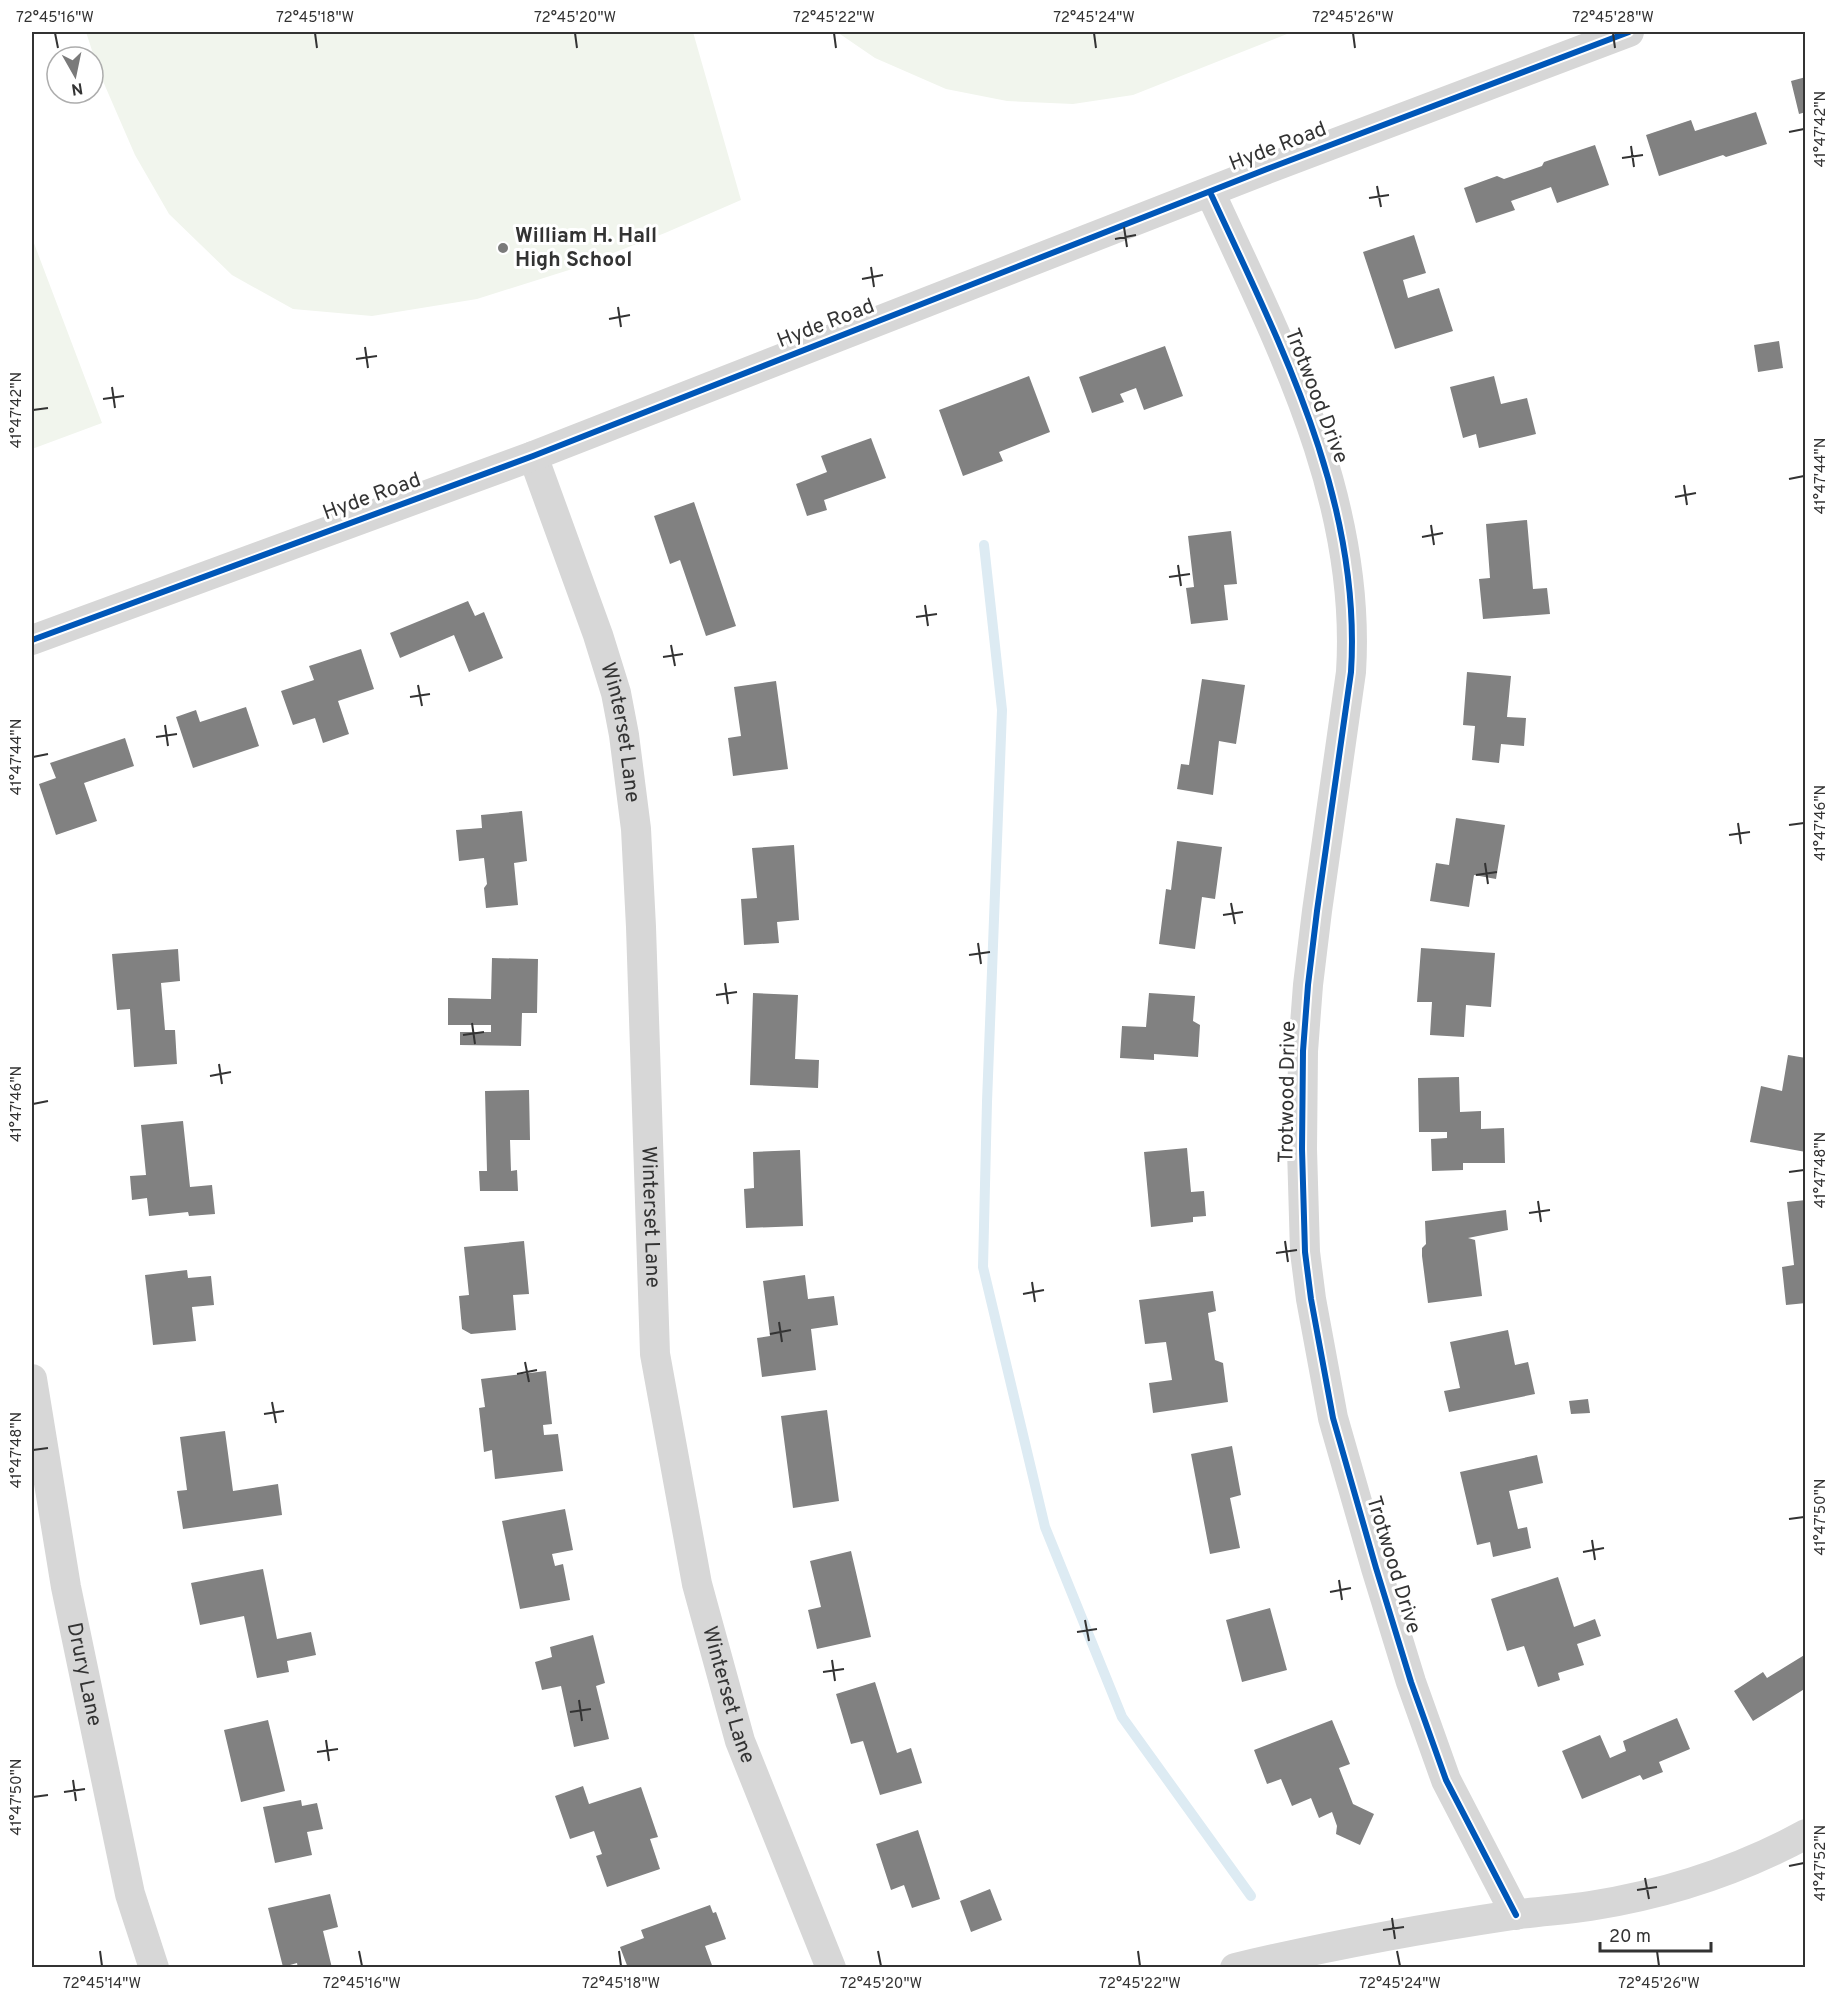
<svg xmlns="http://www.w3.org/2000/svg" width="1837" height="1999" viewBox="0 0 1837 1999" font-family="Overpass,sans-serif">
	<rect width="100%" height="100%" fill="#fff"/>
	<path fill="#f1f5ed" d="M86,32H693L741,200L665,233L569,270L477,299L372,316L293,309L232,275L169,214L135,155L99,72Z
		M837,32H1292L1133,95L1073,104L1007,101L946,89L875,58Z
		M32,238L102,423L32,449Z"/>
	<g fill="none" stroke-linecap="round" stroke-linejoin="round">
		<path stroke="#ddebf3" stroke-width="10" d="M984,545L1002,710L987,1102L983,1267L1045,1527L1122,1717L1251,1896"/>
	</g>
	<path fill="#818181" d="M1806,77V112L1799,114L1791,81Z
		M1756,112L1767,144L1726,157L1723,155L1659,176L1646,135L1691,120L1695,131Z
		M1595,145L1609,185L1557,203L1551,187L1511,201L1515,210L1476,223L1464,188L1497,176L1504,179L1542,166L1544,162Z
		M1414,235L1426,273L1403,280L1408,298L1439,288L1453,331L1395,349L1363,252Z
		M1779,341L1783,368L1758,372L1754,345Z
		M1165,346L1183,396L1144,410L1136,388L1120,394L1124,402L1092,413L1079,377Z
		M1029,376L1050,432L999,452L1003,461L963,476L939,410Z
		M1494,376L1501,404L1527,398L1536,434L1479,448L1476,434L1463,438L1450,387Z
		M871,438L886,478L824,500L827,510L807,516L796,484L827,472L821,456Z
		M694,502L736,626L706,636L680,560L670,564L654,516Z
		M1527,520L1533,589L1547,588L1550,614L1483,619L1479,579L1490,578L1486,524Z
		M1231,531L1237,584L1224,585L1228,620L1191,624L1186,588L1194,587L1188,536Z
		M468,601L475,616L484,612L503,658L469,672L454,635L400,658L390,633Z
		M361,649L374,689L338,701L349,734L323,743L315,718L293,725L281,691L314,680L309,666Z
		M1467,672L1511,676L1507,717L1526,718L1524,746L1501,744L1499,763L1472,760L1475,726L1463,725Z
		M1202,679L1245,685L1236,744L1219,741L1213,795L1177,789L1181,764L1189,765Z
		M776,681L788,769L733,776L728,738L741,736L734,687Z
		M246,707L259,746L193,768L176,717L196,710L200,722Z
		M125,738L134,766L84,783L97,821L56,835L39,784L56,778L50,763Z
		M522,811L527,861L514,863L518,905L486,908L484,888L487,884L484,858L459,861L456,830L482,828L481,815Z
		M1456,818L1505,825L1496,879L1474,875L1469,907L1430,901L1436,863L1449,865Z
		M1177,841L1222,847L1215,899L1202,897L1195,949L1159,944L1166,889L1171,890Z
		M794,845L799,920L777,922L779,943L744,945L741,899L757,898L752,848Z
		M1421,948L1495,953L1491,1007L1466,1005L1464,1037L1430,1035L1432,1002H1417Z
		M178,949L180,981L161,983L165,1030H175L177,1064L134,1067L130,1009L117,1010L112,954Z
		M492,958L538,959L537,1013H522L521,1046L460,1045V1032H491V1025H448V998L491,999Z
		M753,993L798,995L795,1059L819,1060L818,1088L750,1085Z
		M1149,993L1195,996L1193,1021L1200,1025L1198,1057L1154,1054V1060L1120,1058L1122,1026L1146,1027Z
		M1788,1055L1806,1058V1152L1750,1142L1761,1086L1782,1091Z
		M1459,1077L1460,1112L1481,1111V1129L1504,1128L1505,1163H1463V1170L1432,1171L1431,1139L1447,1138V1132H1419L1418,1078Z
		M529,1090L530,1140H510L511,1171L517,1170L518,1191H480L479,1171H487L485,1091Z
		M183,1121L190,1187L212,1185L215,1214L189,1216L188,1212L149,1216L147,1198L132,1200L130,1176L146,1175L141,1125Z
		M1187,1148L1191,1192L1204,1191L1206,1216L1193,1217V1222L1151,1227L1144,1152Z
		M800,1150L803,1226L746,1228L744,1189L754,1188L753,1152Z
		M1806,1200V1303L1786,1305L1782,1267L1794,1265L1787,1202Z
		M1506,1210L1508,1230L1468,1238L1475,1240L1482,1296L1428,1303L1422,1256V1248L1426,1244L1425,1221Z
		M524,1241L529,1294L513,1295L516,1330L471,1334L462,1329L459,1296L469,1295L464,1247Z
		M187,1270L188,1278L211,1276L214,1305L192,1307L196,1341L153,1345L145,1275Z
		M805,1275L808,1299L834,1296L838,1325L811,1329L816,1370L762,1377L757,1338L770,1336L763,1281Z
		M1213,1291L1216,1311L1208,1313L1215,1360L1223,1363L1228,1402L1153,1413L1149,1383L1172,1380L1166,1342L1145,1344L1139,1300Z
		M1508,1330L1515,1365L1528,1362L1535,1394L1449,1412L1444,1391L1460,1388L1450,1342Z
		M546,1371L552,1424L543,1425L544,1435L558,1434L563,1471L495,1479L492,1450L484,1452L479,1408L485,1407L481,1379Z
		M1588,1399L1590,1413L1571,1414L1569,1401Z
		M827,1410L839,1501L793,1508L781,1416Z
		M225,1431L233,1491L278,1484L282,1515L183,1529L177,1491L187,1490L180,1437Z
		M1232,1446L1241,1495L1230,1498L1240,1548L1210,1554L1191,1454Z
		M1537,1455L1543,1483L1509,1491L1518,1529L1527,1527L1531,1548L1493,1557L1490,1542L1477,1545L1460,1472Z
		M565,1509L573,1550L552,1554L555,1566L563,1564L570,1600L520,1609L502,1521Z
		M851,1551L871,1637L817,1649L808,1610L821,1607L810,1561Z
		M263,1569L277,1639L311,1632L316,1655L287,1661L289,1672L257,1678L244,1616L200,1625L191,1583Z
		M1558,1577L1574,1627L1595,1619L1601,1636L1577,1644L1584,1665L1558,1673L1560,1680L1538,1687L1524,1646L1507,1651L1491,1599Z
		M1270,1608L1287,1670L1242,1682L1226,1620Z
		M593,1635L605,1683L596,1686L609,1739L574,1747L561,1686L542,1690L535,1662L552,1657L550,1647Z
		M1806,1654V1688L1753,1721L1734,1691L1763,1672L1767,1678Z
		M875,1682L897,1753L911,1748L922,1783L880,1795L863,1741L851,1744L836,1694Z
		M1677,1718L1690,1749L1659,1762L1663,1772L1643,1780L1640,1775L1582,1799L1562,1751L1600,1735L1610,1758L1626,1751L1623,1741Z
		M268,1720L285,1791L241,1802L224,1730Z
		M1332,1720L1350,1764L1339,1768L1353,1804L1374,1814L1360,1845L1336,1834L1337,1826L1332,1812L1319,1818L1311,1798L1292,1806L1281,1779L1267,1784L1254,1750Z
		M583,1786L589,1804L641,1787L658,1837L650,1839L660,1869L607,1887L596,1856L602,1854L594,1831L570,1839L555,1796Z
		M301,1800L302,1806L317,1803L323,1829L307,1832L312,1855L275,1863L263,1807Z
		M918,1830L940,1899L912,1908L904,1885L891,1890L876,1844Z
		M990,1889L1002,1920L971,1932L960,1901Z
		M330,1894L338,1927L323,1931L332,1968H298L297,1963L283,1967L268,1908Z
		M710,1905L713,1913L716,1912L726,1939L705,1946L713,1968H628L620,1947L644,1938L641,1930Z"/>
	<g fill="none" stroke-linecap="round" stroke-linejoin="round">
		<g stroke="#d7d7d7" stroke-width="30">
			<path d="M1210,192C1280,344 1362,499 1351,672L1317,911L1308,985L1303,1051L1302,1149L1305,1252L1311,1299L1333,1418L1376,1568L1411,1682L1446,1780L1516,1915"/>
			<path id="s1" d="M533,456L598,635L616,693L624,735L636,829L641,927L655,1354L697,1584L740,1741L831,1968"/>
			<path d="M32,640L533,456L1267,169L1629,32"/>
			<path id="s2" d="M32,1379L66,1587L130,1894L154,1968"/>
			<path d="M1235,1968C1327,1946 1420,1929 1513,1915C1539,1911 1565,1910 1590,1906C1666,1894 1738,1871 1806,1834"/>
		</g>
		<g stroke="#fff" stroke-width="10">
			<path id="cycleway" d="M1210,192C1280,344 1362,499 1351,672L1317,911L1308,985L1303,1051L1302,1149L1305,1252L1311,1299L1333,1418L1376,1568L1411,1682L1446,1780L1516,1915
				M32,640L533,456L1267,169L1629,32"/>
		</g>
		<use href="#cycleway" stroke="#0057b8" stroke-width="6"/>
	</g>
	<path fill="none" stroke="#333" stroke-width="2" d="M55,33L58,48M315,33L317,48M575,33L577,48M834,33L836,48M1094,33L1096,48M1353,33L1355,48M1613,33L1615,48M1789,132L1804,129M1631,146L1634,167M1622,158L1643,155M1377,186L1381,207M1369,198L1389,195M1124,227L1127,247M1115,239L1136,235M871,267L874,287M862,279L883,275M618,307L621,327M609,319L630,315M365,347L368,368M356,359L377,356M112,387L115,408M103,399L124,396M33,410L48,408M1789,479L1804,476M1684,485L1687,505M1675,497L1696,493M1431,525L1434,545M1422,537L1443,533M1178,565L1181,586M1169,577L1190,574M925,605L928,626M916,617L937,614M671,645L675,666M663,657L683,654M418,685L422,706M410,697L430,694M165,725L168,746M156,737L177,734M33,757L48,754M1738,823L1741,844M1789,825L1804,823M1729,835L1750,832M1485,863L1488,884M1476,875L1497,872M1231,903L1235,924M1223,915L1243,912M978,943L981,964M969,955L990,952M725,983L728,1004M716,995L737,992M472,1023L475,1044M463,1035L484,1032M219,1064L222,1084M210,1076L231,1072M33,1104L48,1101M1789,1172L1804,1170M1538,1201L1541,1222M1529,1213L1550,1210M1285,1241L1288,1262M1276,1253L1297,1250M1032,1282L1035,1302M1023,1294L1044,1290M779,1322L782,1342M770,1334L791,1330M525,1362L529,1382M517,1374L537,1370M272,1402L276,1423M264,1414L284,1411M33,1450L48,1448M1789,1519L1804,1517M1592,1540L1595,1560M1583,1552L1604,1548M1339,1580L1342,1600M1330,1592L1351,1588M1085,1620L1089,1641M1077,1632L1097,1629M832,1660L835,1681M823,1672L844,1669M579,1700L582,1721M570,1712L591,1709M326,1740L329,1761M317,1752L338,1749M73,1780L76,1801M64,1792L85,1789M33,1797L48,1795M1789,1866L1804,1863M1645,1878L1649,1899M1637,1890L1657,1887M1392,1918L1395,1939M1383,1930L1404,1927M100,1951L102,1966M359,1951L362,1966M619,1951L621,1966M878,1951L881,1966M1138,1951L1140,1966M1397,1951L1400,1966M1657,1951L1659,1966"/>
	<circle fill="#7a7a7a" stroke="#fff" stroke-width="2" cx="503" cy="248" r="6"/>
	<g text-anchor="middle" dominant-baseline="central" stroke-width="6" stroke-linejoin="round" paint-order="stroke">
		<g font-size="21" fill="#333" stroke="#fff">
			<text transform="translate(1278 147) rotate(-21)">Hyde Road</text>
			<text transform="translate(826 324) rotate(-21)">Hyde Road</text>
			<text transform="translate(1316 396) rotate(69)">Trotwood Drive</text>
			<text transform="translate(372 497) rotate(-20)">Hyde Road</text>
			<text stroke="none"><textPath href="#s1" startOffset="291">Winterset Lane</textPath></text>
			<text transform="translate(1288 1092) rotate(-89)">Trotwood Drive</text>
			<text stroke="none"><textPath href="#s1" startOffset="777">Winterset Lane</textPath></text>
			<text transform="translate(1393 1565) rotate(73)">Trotwood Drive</text>
			<text stroke="none"><textPath href="#s2" startOffset="300">Drury Lane</textPath></text>
			<text stroke="none"><textPath href="#s1" startOffset="1263">Winterset Lane</textPath></text>
		</g>
		<g font-size="21" font-weight="bold" fill="#333" stroke="#fff" text-anchor="start">
			<text x="515" y="236">William H. Hall<tspan x="515" dy="24">High School</tspan></text>
		</g>
	</g>
	<rect width="1837" height="1999" fill="none" stroke="#ffffff" stroke-width="66"/>
	<g transform="translate(75 75) rotate(171)"><circle r="28" fill="#ffffff" stroke="#adadad" stroke-width="1.5"/>
	<path d="M0-4.5L10 22L0 15L-10 22Z" fill="#7a7a7a"/>
	<text y="-9" font-size="16" font-weight="bold" text-anchor="middle" fill="#333333">N</text>
	</g>
	<path d="M1600 1942v9h111v-9" fill="none" stroke="#333333" stroke-width="3"/>
	<text x="1609" y="1942" font-size="18" fill="#333333" stroke="#ffffff" stroke-width="4.5" paint-order="stroke">20 m</text>
	<rect x="33" y="33" width="1771" height="1933" fill="none" stroke="#333" stroke-width="2"/>
	<g font-size="15" text-anchor="middle" fill="#333">
		<text x="55" y="22">72°45'16"W</text>
		<text x="315" y="22">72°45'18"W</text>
		<text x="575" y="22">72°45'20"W</text>
		<text x="834" y="22">72°45'22"W</text>
		<text x="1094" y="22">72°45'24"W</text>
		<text x="1353" y="22">72°45'26"W</text>
		<text x="1613" y="22">72°45'28"W</text>
		<text transform="translate(1820 129) rotate(-90)" y="5">41°47'42"N</text>
		<text transform="translate(16 410) rotate(-90)" y="5">41°47'42"N</text>
		<text transform="translate(1820 476) rotate(-90)" y="5">41°47'44"N</text>
		<text transform="translate(16 757) rotate(-90)" y="5">41°47'44"N</text>
		<text transform="translate(1820 823) rotate(-90)" y="5">41°47'46"N</text>
		<text transform="translate(16 1104) rotate(-90)" y="5">41°47'46"N</text>
		<text transform="translate(1820 1170) rotate(-90)" y="5">41°47'48"N</text>
		<text transform="translate(16 1450) rotate(-90)" y="5">41°47'48"N</text>
		<text transform="translate(1820 1517) rotate(-90)" y="5">41°47'50"N</text>
		<text transform="translate(16 1797) rotate(-90)" y="5">41°47'50"N</text>
		<text transform="translate(1820 1863) rotate(-90)" y="5">41°47'52"N</text>
		<text x="102" y="1988">72°45'14"W</text>
		<text x="362" y="1988">72°45'16"W</text>
		<text x="621" y="1988">72°45'18"W</text>
		<text x="881" y="1988">72°45'20"W</text>
		<text x="1140" y="1988">72°45'22"W</text>
		<text x="1400" y="1988">72°45'24"W</text>
		<text x="1659" y="1988">72°45'26"W</text>
	</g>
</svg>
